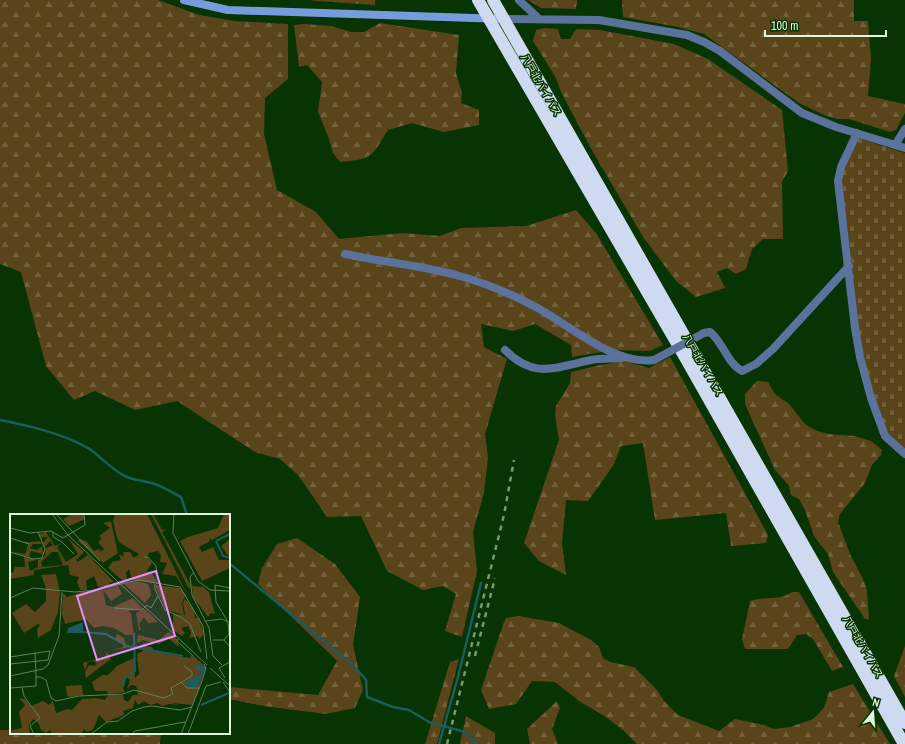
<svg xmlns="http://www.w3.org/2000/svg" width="905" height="744" viewBox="0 0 905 744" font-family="'Archivo Narrow','Noto Sans JP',sans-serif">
	<defs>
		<pattern id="forest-firs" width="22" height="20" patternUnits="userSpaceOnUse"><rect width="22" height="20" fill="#5a4419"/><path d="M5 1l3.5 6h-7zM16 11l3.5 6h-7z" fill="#71603a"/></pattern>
		<pattern id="cemetery-stones" width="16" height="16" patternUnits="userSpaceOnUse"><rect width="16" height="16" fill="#5a4419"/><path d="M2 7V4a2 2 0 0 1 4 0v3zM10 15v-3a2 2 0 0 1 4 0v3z" fill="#71603a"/></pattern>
	</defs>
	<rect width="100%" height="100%" fill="#083302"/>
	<path fill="url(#forest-firs)" d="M0,0H158L199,15L235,21L288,24V79L265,98L264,134L277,190L316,212L339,239L403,233L440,236L461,228L526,226L576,210L596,233L663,345L650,351L613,350L572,357L571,345L535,324L513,331L481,324L484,347L507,359L485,434L488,457L484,493L473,532L477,571L462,637L445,631L456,594L443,586L423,590L387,571L361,516L327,517L298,475L280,459L255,452L177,401L135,410L95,391L74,400L46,366L21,272L0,264Z
		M310,0H375V5L316,1Z
		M528,0H577L576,9L541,8Z
		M622,0H854V21H868L871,59L868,96L905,104V113L896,130L890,132L849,119H837L824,115L799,103L704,34L678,27L623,17Z
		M380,23L459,35L456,73L462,93L461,103L479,110V125L444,132L412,123L388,130C371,157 373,159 340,162L333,153L328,136L318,112L322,82L307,65L299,67L294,25L304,24L331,26L352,32H364Z
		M545,28L558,29L561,39H570L576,29L600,30L674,44L708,59L782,110L788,171L782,182L783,239H763L752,249L746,269L736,274L727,268L717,272L725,288L696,297L676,281L643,237L593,152L561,92L556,78L533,41L536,30Z
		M670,357L768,535L766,543L731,546L726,513L655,520L643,443L621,446L613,466L588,501L566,500L562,543L566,575L539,561L524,543L559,440L555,414L556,406L570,383L571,372L600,365L625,361L649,368Z
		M757,381L768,382L775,394L789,404L805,424L815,430L828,434L855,436L871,441L882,450L881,455L872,465L865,483L840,514L838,522L850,554L863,579L867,590L869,619H865L833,572L828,554L814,536L805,510L799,499L791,495L789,486L775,470L745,404V394Z
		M297,538L335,564L360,597L353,645L363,690L355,708L326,714L264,706L229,699V687L318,695L337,661L258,584L262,568L277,544Z
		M792,592H799L843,667L832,671L813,639L806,634L797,635L788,649H745L742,639L750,601C763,596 781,601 792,592Z
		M518,616L559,623L591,640L599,647L603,658L610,662L634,667L657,690L664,701L678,715L719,731L735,719L764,725L774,729L790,727L813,719L824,708L829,692L853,684L890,744H637L624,731L606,717L579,701L555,682L532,681L516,704L489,709L481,690L504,622L506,618Z
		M905,646V697L894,676Z
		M459,659L437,744H425L450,662Z
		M557,701L560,708L552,729L558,744H530L527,729Z
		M466,716L495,733V744H460Z
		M0,730H11V733H161L160,744H0Z"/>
	<path fill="url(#cemetery-stones)" d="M858,138L905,153V450L888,436L873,398L857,326L851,258L841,178V172Z"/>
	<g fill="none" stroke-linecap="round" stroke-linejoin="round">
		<path stroke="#1c5c5f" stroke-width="2.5" d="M0,420C30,426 61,433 88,448C102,457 111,470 127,477C134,480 140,480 147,482C158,483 171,492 181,497L187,515
			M229,563L354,666L366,680L367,697L393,707L409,710L429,722L465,732L477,744
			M439,744L458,677L481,583"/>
		<path stroke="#5b739c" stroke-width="8" d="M519,0L538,18
			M504,19L599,20L687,35L704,42L720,51L802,113L836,127L905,148
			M857,133L841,167L838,181L855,328L860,357L871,398L885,436L905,454
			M895,145L905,129
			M345,254C382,262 419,265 456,275C482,282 507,292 532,305C568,323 613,366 654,360
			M704,333L710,332C723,342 727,363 742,371L756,364L773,349L849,266
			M505,350C534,380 556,367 591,360C601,358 612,359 622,358"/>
		<path stroke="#769cde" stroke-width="8" d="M184,0L228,10L504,19"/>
		<path stroke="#cedaef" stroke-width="12" d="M478,0L686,359L904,744
			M493,0L905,723"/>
		<path stroke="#789973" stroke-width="2.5" stroke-dasharray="5 5" stroke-linecap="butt" d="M475,656L495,578
			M447,744L504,515L514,460"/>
		<path stroke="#5b739c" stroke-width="8" d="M654,360L704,333"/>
	</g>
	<g text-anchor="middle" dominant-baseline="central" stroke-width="3" stroke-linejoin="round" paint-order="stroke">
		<g font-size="10" fill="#def6da" stroke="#083302">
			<text transform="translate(541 85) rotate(60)">八戸北バイパス</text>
			<text transform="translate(703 365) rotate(60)">八戸北バイパス</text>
			<text transform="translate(863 647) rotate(60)">八戸北バイパス</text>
		</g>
	</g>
	<g transform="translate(10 514)">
		<rect width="220" height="220" fill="#083302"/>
		<path d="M62,0H73L75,5L59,12L53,5ZM214,0H220V16L202,26L199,24L200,27L189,33L192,38L203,33L209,46H220V54L192,67L170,27L178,23L208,14ZM220,25V42H218L211,32Z" fill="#5a4419"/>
		<path d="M105,0H137L178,82L166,62L152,60L157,49L150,48L151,41L148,37L139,39L137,43L142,49L136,58L140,57L148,69L122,66L119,55L116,59L117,67H113L98,54L102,48L111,46L109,41L114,42L113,38H120L124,44L129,40L110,29L107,24L103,7ZM141,0L144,1L152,16L158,15L152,18L181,72L179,75ZM101,7L108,39L93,49L68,27L70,25L76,27L84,37L89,35L91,38L94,35L88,28L92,25L89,22L100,14L93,9ZM36,18L45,32L52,29L47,33L56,48L68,40L58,24L74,38L66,46L68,48L78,41L104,68L99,69L100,72L88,73L84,62L76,67L77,76H70L67,68L69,63L60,61L58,51L24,56V61L0,65V58L3,59L5,53H15L14,43L27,46L18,48L20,57L28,53V46L35,42L36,34L43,31L40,27L35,33L33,29L38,23H32L33,27L29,20ZM42,38H48L53,51L32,53L31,48ZM30,27L32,30H23L20,34L27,36L32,32L33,40L21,37L19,42L22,44L0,37L15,40L19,28ZM203,47L207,49L205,53L209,59L196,65L199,51ZM46,60L50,79L48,98L41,116L28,124L27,115L30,111L28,110L14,119L2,99L16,90L25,98L36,87V74L31,61ZM127,67L138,70L140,75L141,81L135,89L114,70ZM108,72L112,80L101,87L93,76ZM182,72L193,73L199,78L205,100L201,99L198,103L183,83ZM93,76L96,91L103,93L123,84L133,95L118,97L121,99L124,124L122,121H116L104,114L93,112L84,114L76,105L55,110L52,100L53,79L57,83L71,78ZM175,85L184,95L185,104H189L194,120L189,125L188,122L179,124L181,119L178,112L171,114L175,119L172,122L163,116V100L175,101L173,88ZM135,95L148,108L138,109L134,103L129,110L131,116H129L126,99ZM159,118L167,125L169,133L159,125L149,130L133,126L127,129L128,121L149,126ZM107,120L114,124L117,134L102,136L113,133L114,130L105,125ZM124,127L125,164L129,160L127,140L134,136L127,135L126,131L131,134L134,128L136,132L142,133L144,137L178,144L127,175L126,172L121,171L117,175L120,166L116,162L112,172L115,178L98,180L97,177H85L82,168L93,161H98L107,152L124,144ZM97,138L101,145L76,164L75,158L79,151L84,152L87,150L84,147L78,148L75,157L73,149L95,143ZM72,171L73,181L59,183L57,181L56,172ZM98,181H113L114,186L118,188L123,181H127L170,191L159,190L152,192L148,189L140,191L134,187L128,191L125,186L123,194L113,197L114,201L96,208L89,201L83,216L77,218L74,215L71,220H42L40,216L36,219L31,216L28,208L23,205L19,212L20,220H0L2,216L12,214L9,198L15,191L9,184L15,185L21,192L33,187L39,191L43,187L46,199L57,195L62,196L72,185L86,184L95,186Z" fill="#5a4419" fill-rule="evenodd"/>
		<path d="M145,71L170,74L176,81L172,88L174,101L156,96Z" fill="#5a4419"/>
		<path d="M133,140L146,142L155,148L171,147L173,143L180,144L182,141L196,153L183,191L128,186L127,164L130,159L127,145Z" fill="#5a4419"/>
		<path d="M73,108V119H57L58,114ZM173,142H181L185,144L196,154L187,173H178L175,169L192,159L184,152H193L182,142Z" fill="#1c5c5f"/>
		<path fill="none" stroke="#1c5c5f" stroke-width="2" d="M206,27L213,42L220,44M206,27L220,20M73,118L96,120L117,132L173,142M113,173L115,164L125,157L124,119M191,191L219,179"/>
		<path fill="none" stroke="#5e8158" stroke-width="1" d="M42,0L58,21L197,151M46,0L90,47M164,0L163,19L188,67L200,76L220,77M0,14L20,19L41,17L53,24L75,11L74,0M43,18V23L52,28L64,40M0,24L19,30L15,28M0,38L23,45L32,44L35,35L28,18M134,43H138L146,52L149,70M184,58L180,63L182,81L199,114L203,142L212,151M145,70V75L155,96L171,103L180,110L191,138M0,84L23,74L65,78L87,76L128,66L170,73L193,112L197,145M104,94L132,96L137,91L141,94L148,82M196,107L212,105L218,108M168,125L167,127L183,142M203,126H214L220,133M214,126L219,120L218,108L206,88L205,71L220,74M25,138L26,163M0,143L40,137L38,146L0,150M200,154L220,172M0,162L33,155L38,151L49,122L52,78M215,164L209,154L220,148M171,168L177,174H190M213,168L220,178M12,173L14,182L30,204L20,212L24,220M0,174L26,172V163H30L36,166L41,184L46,187L69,182L113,180L124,176L154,184L163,180L161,174L182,162V158L174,152M81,220L97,208L108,207L122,197L134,193L142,192L170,196L182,193M122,220L125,217L175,208M171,220L192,167L196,154L194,150M178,220L196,172L211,168"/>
		<path fill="#ea8dfd" fill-opacity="0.15" stroke="#ea8dfd" stroke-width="2" d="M146,57L165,122L87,146L67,82Z"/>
		<rect width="220" height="220" fill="none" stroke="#def6da" stroke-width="2"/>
	</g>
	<g transform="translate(873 712) rotate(17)" stroke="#083302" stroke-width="3" paint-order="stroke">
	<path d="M0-3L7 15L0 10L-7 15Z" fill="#def6da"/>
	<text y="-6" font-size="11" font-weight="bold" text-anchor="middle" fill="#def6da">N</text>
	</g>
	<path d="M765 30v6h121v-6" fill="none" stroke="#def6da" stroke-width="2"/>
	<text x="771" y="30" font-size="12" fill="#def6da" stroke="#083302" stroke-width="3" paint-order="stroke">100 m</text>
</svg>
